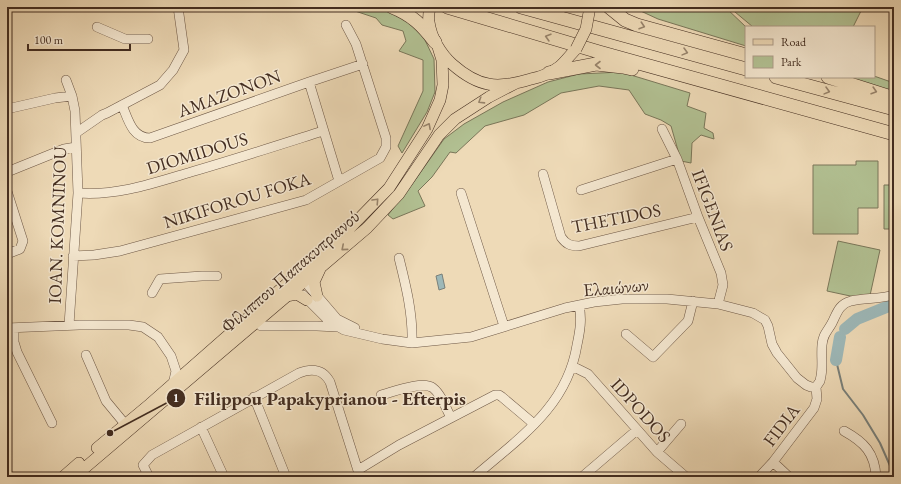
<svg xmlns="http://www.w3.org/2000/svg" width="901" height="484" viewBox="0 0 901 484" font-family="'EB Garamond',serif">
	<rect width="100%" height="100%" fill="#eedab7"/>
	<filter id="stains"><feTurbulence type="fractalNoise" baseFrequency=".005" numOctaves="4"/><feColorMatrix values="0 0 0 0 .2 0 0 0 0 .09 0 0 0 0 .02 0 0 0 .5 -.17"/></filter>
	<radialGradient id="worn" r=".72"><stop offset=".6" stop-color="#630" stop-opacity="0"/><stop offset="1" stop-color="#630" stop-opacity=".3"/></radialGradient>
	<path fill="#b2c193" stroke="#7a775a" d="M343,7H381L405,17L424,38L434,59L435,92L427,112L402,153L398,146L423,91V60L399,51L406,41L403,31L382,25L376,18Z
		M632,7H725L746,27V46L658,19Z
		M729,7H863L853,27H753Z
		M621,72L690,93L687,106L706,113L704,128L713,133L714,139L701,135L692,143L691,163L681,161L671,126L661,120L645,114L629,90L599,86L561,93L524,115L485,126L456,153L450,152L432,177L418,191L425,206L393,219L388,215L413,183L444,139L464,124L503,102L548,82L579,74Z
		M874,76L894,83V92L847,77H874Z
		M856,161H878V208H858V234H813V165H856Z
		M884,185H894V229H884Z
		M838,241L880,250L869,300L827,291Z"/>
	<path fill="#9db8b8" stroke="#79807b" d="M442,274L445,288L439,290L436,276Z"/>
	<g fill="none" stroke-linecap="round" stroke-linejoin="round">
		<path stroke="#79807b" stroke-width="2" d="M836,360L843,389L863,415L880,443L891,468L892,477"/>
		<path stroke="#9db8b8" stroke-width="12" d="M845,329L857,319L894,304
			M836,360L840,337"/>
		<g stroke="#6e5846" stroke-width="10">
			<path id="minor" d="M97,27L125,39H148
				M66,80L72,96L75,111L78,193L69,325
				M309,82L339,181
				M122,105C128,119 132,138 150,138L309,82L363,64
				M7,109L55,98L72,96
				M662,129L677,159L698,217L721,273L723,285L718,304
				M76,133L102,115L107,113L160,85L173,70L184,50L178,7
				M7,172L64,149L76,147
				M543,174L561,237C566,244 570,246 579,246L698,217
				M581,190L677,159
				M7,191L23,241L20,249L7,254
				M78,193C117,196 154,183 191,172C236,159 279,145 323,131
				M461,193L504,326
				M73,256L94,255L120,251L306,200L380,158L386,147V138L356,44L346,25
				M399,258C406,286 413,314 412,343
				M301,277L337,319L355,328
				M152,293L160,279L202,276H217
				M303,295L330,322L344,330L382,339L412,343L471,337L565,308L594,302L622,299H667L718,304L753,313L765,320L768,326L772,344L777,353L797,378L806,385L811,387H816
				M261,326H317L337,327
				M7,328L79,325H129L143,327L158,337L171,356L176,371L173,384
				M14,328V342L17,352L52,423
				M626,334L653,357L688,321L693,301
				M86,355L106,401L125,424
				M572,366L588,374L657,452L686,477
				M816,387L820,381L821,376C823,366 821,356 822,345C823,334 827,332 832,323C837,313 839,304 851,301C865,298 880,299 894,295
				M381,395C393,392 423,380 433,388C441,394 446,408 451,418
				M254,397L286,477
				M201,427L224,477
				M844,431C864,442 875,453 876,477
				M657,452L681,424
				M773,462L789,477
				M358,470L399,445L495,395H499L502,397L534,424
				M7,473L10,477
				M149,477L143,465L152,455L299,373C312,368 323,369 330,382L360,477
				M474,477C519,438 567,407 577,345C580,331 582,319 579,305
				M582,477L637,430
				M759,477L773,462L814,408L817,399L816,387"/>
		</g>
		<g stroke="#432d20" stroke-width="12">
			<path id="major" d="M430,7C429,12 428,18 429,22C431,38 441,54 452,64C479,88 498,89 531,79C541,77 551,73 559,67C565,62 570,55 576,49
				M286,296L297,294L307,300
				M317,296L314,282L320,269
				M97,448L150,404L349,229L389,188L427,129L440,100L443,85L442,60L438,47
				M63,477L79,463
				M74,477L367,228L399,194L439,135L455,119L489,97L516,83"/>
		</g>
		<g stroke="#432d20" stroke-width="14">
			<path id="highway" d="M392,7C412,15 422,25 435,42
				M447,7L599,52L894,134
				M521,7L746,69
				M609,7L625,20L637,25L746,55
				M549,73L596,64L623,67L632,69
				M776,77L894,109
				M828,77L894,98"/>
		</g>
		<use href="#minor" stroke="#f4e7d0" stroke-width="9"/>
		<use href="#major" stroke="#eedab7" stroke-width="11"/>
		<use href="#highway" stroke="#eedab7" stroke-width="13"/>
		<g stroke="#432d20" stroke-width="12" stroke-linecap="butt">
			<path id="major-bridge" d="M576,49L586,29L590,7"/>
		</g>
		<use href="#major-bridge" stroke="#eedab7" stroke-width="11"/>
	</g>
	<defs><path id="oneway-chevron" d="M-2-3.5L2.5 0L-2 3.5" fill="none" stroke-width="1.6" stroke-linecap="round" stroke-linejoin="round"/></defs>
	<g stroke="#98846c">
		<use href="#oneway-chevron" transform="translate(642 26) rotate(18)"/>
		<use href="#oneway-chevron" transform="translate(548 37) rotate(-164)"/>
		<use href="#oneway-chevron" transform="translate(685 52) rotate(15)"/>
		<use href="#oneway-chevron" transform="translate(598 65) rotate(-180)"/>
		<use href="#oneway-chevron" transform="translate(827 91) rotate(15)"/>
		<use href="#oneway-chevron" transform="translate(874 91) rotate(17)"/>
		<use href="#oneway-chevron" transform="translate(481 101) rotate(148)"/>
		<use href="#oneway-chevron" transform="translate(428 126) rotate(-62)"/>
		<use href="#oneway-chevron" transform="translate(376 201) rotate(-47)"/>
		<use href="#oneway-chevron" transform="translate(344 248) rotate(139)"/>
	</g>
	<g text-anchor="middle" dominant-baseline="central" stroke-width="3" stroke-linejoin="round" paint-order="stroke">
		<g font-size="18" fill="#432d20" stroke="#f4e7d0">
			<text transform="translate(229 93) rotate(-20)">AMAZONON</text>
			<text transform="translate(197 153) rotate(-17)">DIOMIDOUS</text>
			<text transform="translate(237 200) rotate(-17)">NIKIFOROU FOKA</text>
			<text transform="translate(713 210) rotate(69)">IFIGENIAS</text>
			<text transform="translate(616 218) rotate(-11)">THETIDOS</text>
			<text transform="translate(57 225) rotate(-88)">IOAN. KOMNINOU</text>
			<text transform="translate(290 271) rotate(-41)">Φίλιππου Παπακυπριανού</text>
			<text transform="translate(616 287) rotate(-5)">Ελαιώνων</text>
			<text transform="translate(641 410) rotate(48)">IDPODOS</text>
			<text transform="translate(781 425) rotate(-53)">FIDIA</text>
		</g>
	</g>
	<path fill="none" stroke="#432d20" stroke-width="1.5" d="M110 433L176 398"/>
	<g fill="#432d20" stroke="#f4e7d0" stroke-width="1.5">
		<circle cx="110" cy="433" r="4"/>
		<circle cx="176" cy="398" r="10"/>
	</g>
	<g font-size="12" text-anchor="middle" font-weight="bold" fill="#fff">
		<text x="176" y="402">1</text>
	</g>
	<g font-size="19" text-anchor="middle" font-weight="bold" fill="#432d20" stroke="#f4e7d0" stroke-width="3" stroke-linejoin="round" paint-order="stroke">
		<text x="330" y="405">Filippou Papakyprianou - Efterpis</text>
	</g>
	<rect width="901" height="484" fill="none" stroke="#eedab7" stroke-width="24"/>
	<rect x="8" y="8" width="885" height="468" fill="none" stroke="#432d20" stroke-width="2"/>
	<rect x="12" y="12" width="877" height="460" fill="none" stroke="#432d20"/>
	<rect x="745" y="26" width="130" height="52" fill="#f4e7d0" stroke="#ad9d8a"/>
	<rect x="753" y="39" width="20" height="6" fill="#eedab7" stroke="#ad9d8a"/>
	<text x="781" y="46" font-size="12" fill="#432d20">Road</text>
	<rect x="753" y="56" width="20" height="12" fill="#b2c193" stroke="#ad9d8a"/>
	<text x="781" y="66" font-size="12" fill="#432d20">Park</text>
	<path d="M28 44v6h102v-6" fill="none" stroke="#432d20" stroke-width="2"/>
	<text x="34" y="44" font-size="12" fill="#432d20" stroke="#f4e7d0" stroke-width="3" paint-order="stroke">100 m</text>
	<rect width="100%" height="100%" filter="url(#stains)"/>
	<rect width="100%" height="100%" fill="url(#worn)"/>
</svg>
